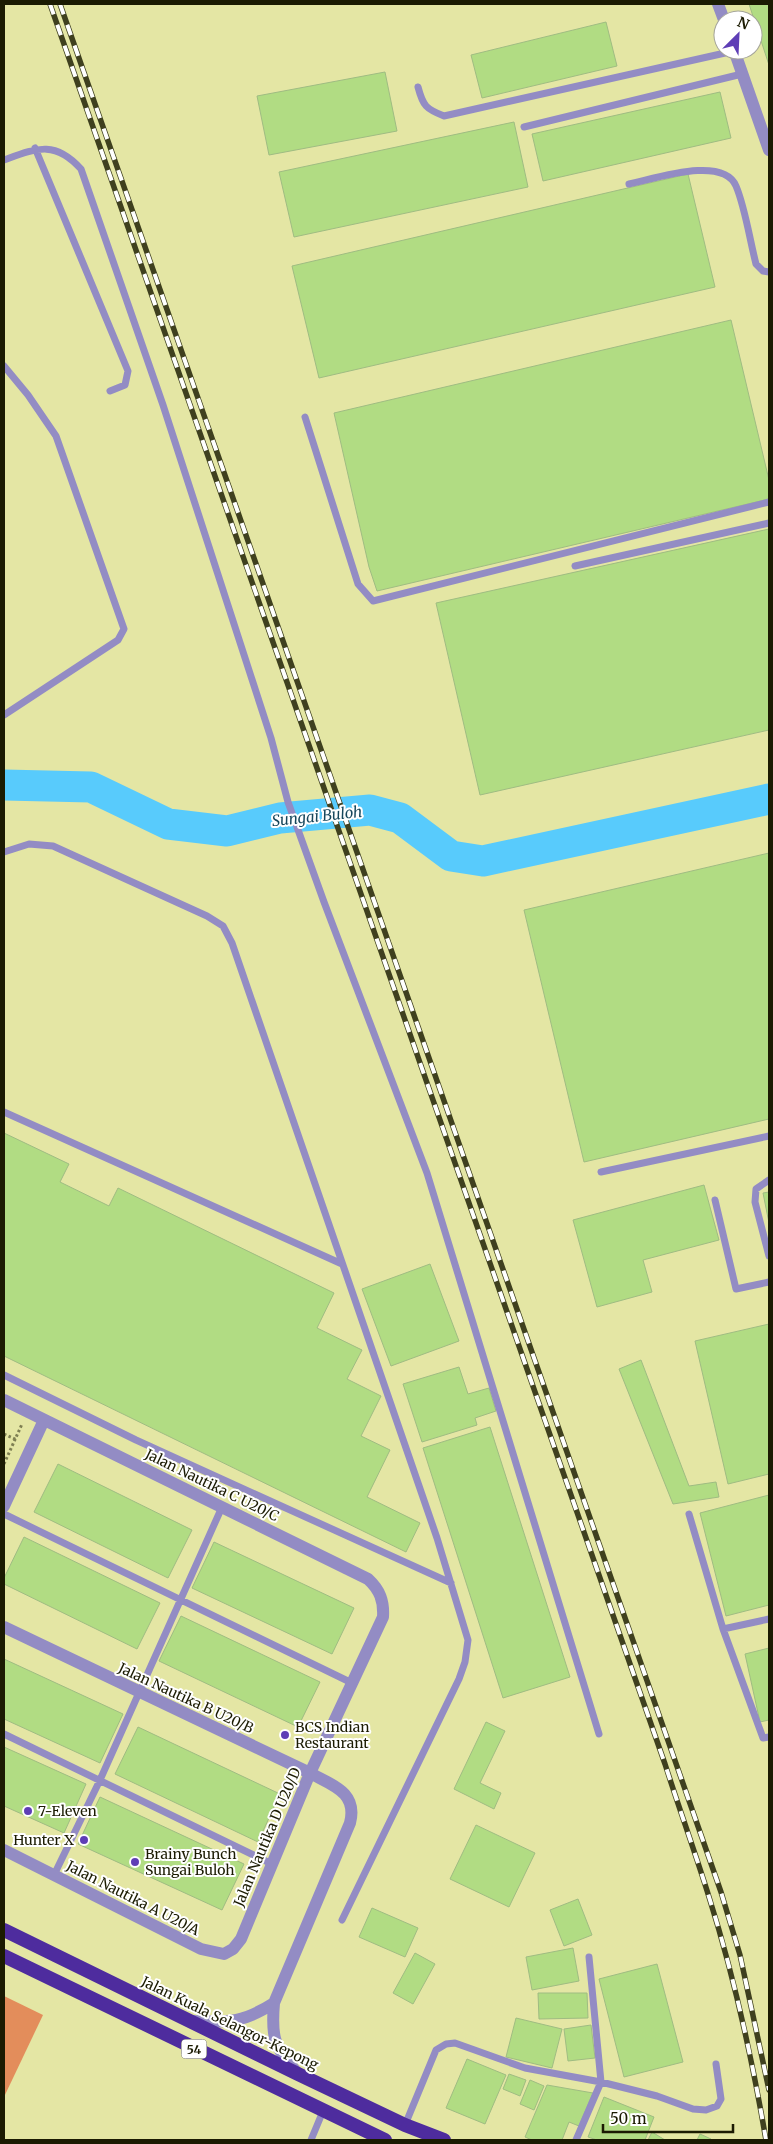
<svg xmlns="http://www.w3.org/2000/svg" width="773" height="2144" viewBox="0 0 773 2144" font-family="Merriweather,serif">
	<rect width="100%" height="100%" fill="#e4e6a4"/>
	<path fill="#e38d5b" d="M4,1996L43,2015L4,2097Z"/>
	<g fill="none" stroke-linecap="round" stroke-linejoin="round">
		<path stroke="#58cbfc" stroke-width="31" d="M4,785L91,787L168,824L227,831L280,818L370,810L400,818L451,856L483,861L769,799"/>
	</g>
	<path fill="#b1dc83" stroke="#9fbc82" d="M749,4H769V65Z
		M606,22L617,66L482,98L471,55Z
		M385,72L397,131L269,155L257,96Z
		M720,92L731,138L543,181L532,134Z
		M514,122L528,187L294,237L279,172Z
		M688,174L715,287L319,378L292,266Z
		M731,320L769,480V499L377,591L369,567L334,413Z
		M769,529V730L480,795L436,603Z
		M769,853V1119L584,1162L524,910Z
		M4,1133L69,1164L60,1182L109,1206L118,1188L334,1293L317,1328L362,1350L347,1379L381,1396L361,1436L390,1450L367,1497L420,1523L406,1552L4,1356Z
		M704,1185L719,1240L643,1260L652,1292L597,1307L573,1220Z
		M769,1192V1223L763,1193Z
		M430,1264L459,1341L391,1366L362,1289Z
		M769,1324V1474L728,1484L695,1341Z
		M641,1360L689,1486L716,1482L719,1497L673,1504L619,1369Z
		M459,1367L468,1394L489,1388L496,1411L475,1418L477,1425L422,1442L403,1384Z
		M490,1427L570,1677L503,1698L423,1448Z
		M58,1464L192,1530L168,1578L34,1512Z
		M769,1495V1605L726,1616L700,1513Z
		M24,1537L160,1603L137,1649L4,1584V1578Z
		M214,1542L354,1608L332,1654L192,1588Z
		M181,1616L320,1682L298,1727L159,1661Z
		M769,1648V1720L760,1722L745,1654Z
		M4,1659L123,1714L100,1763L4,1719Z
		M486,1722L505,1731L480,1783L501,1793L494,1809L454,1789Z
		M138,1727L280,1794L258,1842L115,1774Z
		M4,1747L86,1784L64,1833L4,1806Z
		M100,1797L244,1864L222,1910L78,1844Z
		M476,1825L535,1853L509,1907L450,1879Z
		M578,1899L592,1935L564,1946L550,1910Z
		M372,1908L418,1928L405,1957L359,1937Z
		M573,1948L579,1981L532,1990L526,1957Z
		M415,1953L435,1964L413,2004L393,1993Z
		M657,1964L683,2062L624,2077L599,1979Z
		M538,1993H587L588,2018L539,2019Z
		M516,2018L562,2029L552,2068L506,2057Z
		M591,2025L595,2058L568,2061L564,2029Z
		M467,2059L506,2075L485,2124L446,2108Z
		M509,2074L526,2080L520,2096L503,2089Z
		M530,2080L544,2086L534,2110L520,2104Z
		M547,2085L593,2093L579,2126L569,2122L562,2140H532L525,2137Z
		M604,2097L654,2117L645,2140H597L588,2137Z
		M652,2132L665,2140H648Z
		M700,2134L711,2139L710,2140H697Z"/>
	<g fill="none" stroke-linecap="round" stroke-linejoin="round">
		<path stroke="#7e7f52" stroke-width="3" stroke-dasharray="2.5 2.5" stroke-linecap="butt" d="M4,1434L17,1440
			M4,1464L22,1424"/>
		<path stroke="#938cc4" stroke-width="7" d="M418,87C423,106 426,109 444,116L734,51
			M524,127L742,74
			M35,148L128,371L125,385L110,391
			M4,160C37,148 55,140 81,169L163,405L271,738L288,802L324,902L427,1173L599,1734
			M629,184C654,179 723,155 736,186C745,207 750,241 756,264L763,271L769,272
			M4,366L28,395L56,436L124,629L118,640L4,715
			M305,417L358,584L373,601L769,502
			M575,566L769,523
			M4,852L29,844L53,846L207,916L223,926L232,943L437,1538L468,1640L465,1662L459,1679L342,1920
			M4,1112L342,1264
			M601,1172L769,1136
			M769,1180L756,1189L755,1202L769,1256
			M715,1200L736,1289L769,1282
			M4,1375L136,1440L451,1583
			M4,1514L352,1683
			M689,1514L723,1629L763,1738L769,1737
			M723,1629L769,1619
			M4,1734L272,1864
			M54,1875L100,1780L222,1507
			M405,2125L436,2050L446,2044L455,2043L525,2068L601,2082L657,2096L693,2109L706,2110L717,2106L721,2099L716,2064
			M311,2140L323,2111
			M576,2140L601,2082L589,1957"/>
		<path stroke="#938cc4" stroke-width="12" d="M4,1400L368,1579C380,1590 384,1601 383,1617L310,1773L241,1939L233,1949L224,1954L201,1949L4,1850
			M4,1506L44,1420
			M4,1627L310,1773C332,1785 358,1792 350,1823L274,2003C271,2038 274,2046 297,2073
			M191,2021C228,2022 241,2024 274,2003"/>
		<path stroke="#938cc4" stroke-width="12" d="M718,4L724,20
			M734,50L769,150"/>
		<path stroke="#4e2c9e" stroke-width="14" d="M4,1930L298,2074L405,2125L444,2140
			M4,1956L385,2140"/>
		<g stroke="#3f401f" stroke-width="5.5">
			<path id="rail" d="M50,4L665,1764C679,1808 695,1852 709,1897C734,1976 752,2058 766,2140
				M60,4L721,1892L740,1955L769,2090"/>
		</g>
		<use href="#rail" stroke="#fff" stroke-width="4" stroke-dasharray="11" stroke-linecap="butt"/>
	</g>
	<g fill="#5e3eb6" stroke="#fff" stroke-width="2">
		<circle cx="285" cy="1735" r="5"/>
		<circle cx="28" cy="1811" r="5"/>
		<circle cx="84" cy="1840" r="5"/>
		<circle cx="135" cy="1862" r="5"/>
	</g>
	<g text-anchor="middle" dominant-baseline="central" stroke-width="4" stroke-linejoin="round" paint-order="stroke">
		<rect fill="#fff" stroke="#5f5f4e" stroke-width="1" x="181.5" y="2039.5" width="25" height="19" rx="4"/>
		<g font-size="12" font-weight="bold" fill="#1b1b02">
			<text x="194" y="2049">54</text>
		</g>
		<g font-size="14" fill="#1b1b02" stroke="#fff">
			<text transform="translate(212 1485) rotate(26)">Jalan Nautika C U20/C</text>
			<text transform="translate(186 1698) rotate(25)">Jalan Nautika B U20/B</text>
			<text transform="translate(267 1837) rotate(-67)">Jalan Nautika D U20/D</text>
			<text transform="translate(133 1898) rotate(27)">Jalan Nautika A U20/A</text>
			<text transform="translate(230 2023) rotate(26)">Jalan Kuala Selangor-Kepong</text>
		</g>
		<g font-size="14" fill="#1b1b02" stroke="#fff" text-anchor="start">
			<text x="295" y="1727">BCS Indian<tspan x="295" dy="16">Restaurant</tspan></text>
			<text x="38" y="1811">7-Eleven</text>
			<text x="74" y="1840" text-anchor="end">Hunter X</text>
			<text x="145" y="1854">Brainy Bunch<tspan x="145" dy="16">Sungai Buloh</tspan></text>
		</g>
		<g font-size="15" font-style="italic" fill="#16465b" stroke="#fff">
			<text transform="translate(317 816) rotate(-6)">Sungai Buloh</text>
		</g>
	</g>
	<rect width="773" height="2144" fill="none" stroke="#1b1b02" stroke-width="10"/>
	<g transform="translate(738 35) rotate(24)"><circle r="24" fill="#ffffff" stroke="#a4a49a"/>
	<path d="M0-4L9 19L0 12L-9 19Z" fill="#5e3eb6"/>
	<text y="-8" font-size="14" font-weight="bold" text-anchor="middle" fill="#1b1b02">N</text>
	</g>
	<path d="M603 2124v8h130v-8" fill="none" stroke="#1b1b02" stroke-width="2.5"/>
	<text x="610" y="2124" font-size="15" fill="#1b1b02" stroke="#ffffff" stroke-width="4" paint-order="stroke">50 m</text>
</svg>
